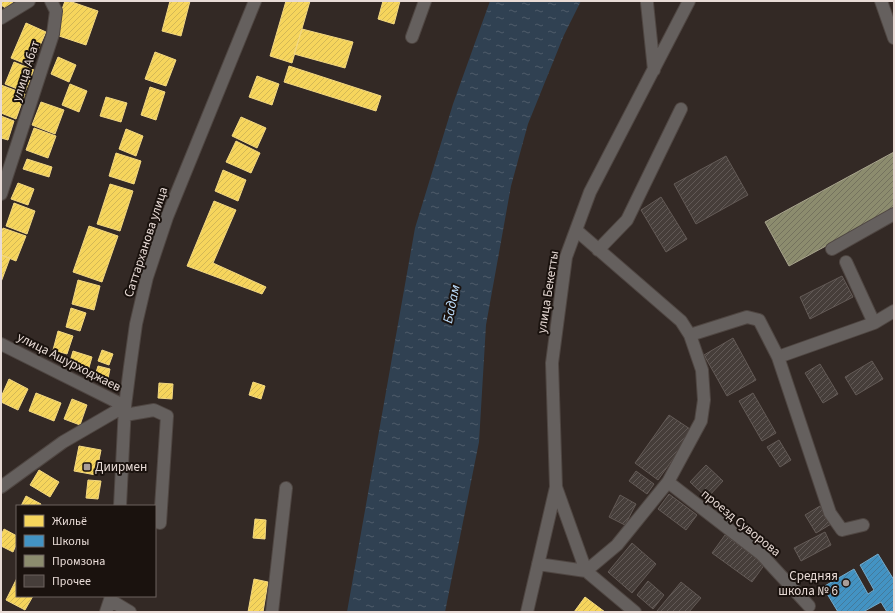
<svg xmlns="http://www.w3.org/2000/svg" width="895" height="613" viewBox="0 0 895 613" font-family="'Source Sans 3',sans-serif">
	<defs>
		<pattern id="water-ripples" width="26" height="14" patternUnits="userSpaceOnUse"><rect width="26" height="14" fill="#304152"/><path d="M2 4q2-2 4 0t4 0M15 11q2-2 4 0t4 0" fill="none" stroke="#4e5c6a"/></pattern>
		<pattern id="homes-hatch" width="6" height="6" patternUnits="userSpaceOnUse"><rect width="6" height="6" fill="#f6d55c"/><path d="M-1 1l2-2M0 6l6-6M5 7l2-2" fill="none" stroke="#d3b856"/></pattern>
		<pattern id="schools-hatch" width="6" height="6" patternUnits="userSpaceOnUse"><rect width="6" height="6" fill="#4393c3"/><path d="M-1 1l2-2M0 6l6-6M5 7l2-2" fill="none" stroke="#447b9c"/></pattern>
		<pattern id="industry-hatch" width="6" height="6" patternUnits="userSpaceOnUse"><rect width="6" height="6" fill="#8c8c6e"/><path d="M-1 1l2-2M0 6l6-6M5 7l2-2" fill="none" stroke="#74725e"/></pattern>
		<pattern id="building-hatch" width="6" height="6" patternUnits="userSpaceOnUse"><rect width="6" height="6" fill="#463e3a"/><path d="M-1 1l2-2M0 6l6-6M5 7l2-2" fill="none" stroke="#615956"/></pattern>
	</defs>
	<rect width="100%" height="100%" fill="#332925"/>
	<path fill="url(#water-ripples)" d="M490,1H581L564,35L528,124L511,186L486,325L479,442L445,612H347L415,228L453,104Z"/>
	<path fill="url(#homes-hatch)" stroke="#f2d781" d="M1,1H14L7,9L1,5Z
		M65,1H69L98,11L86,45L53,34Z
		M170,1H190L181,36L162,31Z
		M286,1H310L292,63L270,56Z
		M383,1H400L394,24L378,19Z
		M26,23L46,32L31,66L11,58Z
		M302,29L353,42L345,68L294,54Z
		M155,52L176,60L166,86L145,79Z
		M58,57L76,65L69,82L51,74Z
		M14,62L34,70L25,92L5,84Z
		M289,66L381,96L376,111L284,82Z
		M257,76L279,84L272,105L249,97Z
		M70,84L87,91L79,112L62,105Z
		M1,85L25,94L16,119L1,113Z
		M150,87L165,92L156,120L141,115Z
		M106,97L127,103L121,122L100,116Z
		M41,102L64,110L55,134L32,125Z
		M1,116L14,121L8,140L1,138Z
		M241,117L266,128L257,148L232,136Z
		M34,128L56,136L48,158L26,150Z
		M126,129L143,136L136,156L119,149Z
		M236,141L260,153L251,173L226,162Z
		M116,153L141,161L134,184L109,176Z
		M27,159L52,167L49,177L23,169Z
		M223,170L246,180L238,201L215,191Z
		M18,183L34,189L28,205L11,199Z
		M110,184L133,191L120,231L97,224Z
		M214,201L236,210L213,263L266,287L262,294L187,266Z
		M14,203L35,211L27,234L6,226Z
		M89,226L118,236L102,282L73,272Z
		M3,228L26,236L16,261L1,255V234Z
		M1,255L10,258L1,282Z
		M78,280L100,286L94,310L72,304Z
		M71,308L86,313L80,331L66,327Z
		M58,331L73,336L67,354L53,350Z
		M102,350L113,354L109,365L98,361Z
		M73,351L92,357L88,371L69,365Z
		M98,366L110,369L107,383L94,379Z
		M9,379L28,389L18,410L1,402V397Z
		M253,382L265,386L261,399L249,395Z
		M159,383L173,384L172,399L158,398Z
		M36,393L61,403L54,421L29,411Z
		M72,399L87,405L80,425L64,419Z
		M79,446L101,450L96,475L74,471Z
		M39,470L59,482L50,497L30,485Z
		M88,480L101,481L98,499L86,498Z
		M26,496L41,504L40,506H21Z
		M255,519L266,520L265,539L253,538Z
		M4,529L17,536V543L13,552L1,546V535Z
		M17,578V596H33L25,610L6,600Z
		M254,579L268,582L263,612H248Z
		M585,597L605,612H574Z"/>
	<path fill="url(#schools-hatch)" stroke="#74a9c9" d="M878,554L894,580V612H887L881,602L863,612H838L823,587L854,569L868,594L874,590L860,565Z"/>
	<path fill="url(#industry-hatch)" stroke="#a8a48d" d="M894,152V209L789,266L765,222Z"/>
	<path fill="url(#building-hatch)" stroke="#635a56" d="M726,156L748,195L696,224L674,184Z
		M661,197L687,239L666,252L641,210Z
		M842,276L853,297L810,319L800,297Z
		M733,338L756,380L727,396L704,355Z
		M872,361L883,379L856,395L845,377Z
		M820,364L838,394L823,403L805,373Z
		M753,393L776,433L762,441L739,401Z
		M669,415L693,431L658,480L635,463Z
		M779,440L791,460L780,467L767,447Z
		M706,465L723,481L707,498L690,482Z
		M636,471L654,484L647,494L629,481Z
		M669,494L697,515L686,530L658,509Z
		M620,495L636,504L625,525L609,517Z
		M820,506L831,524L816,533L805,515Z
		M825,532L831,545L801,561L794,548Z
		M725,535L765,564L752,582L712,553Z
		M632,543L656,564L632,593L608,572Z
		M648,581L664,595L653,609L637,595Z
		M681,582L701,598L689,612H658L657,611Z"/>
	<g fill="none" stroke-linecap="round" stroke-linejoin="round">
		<g stroke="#4f4642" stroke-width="14">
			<path id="minor" d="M647,1V3L654,70
				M881,1L894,38
				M1,18L29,1
				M412,37L425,1
				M1,194L53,34L56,11L51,1
				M832,249L894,214
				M598,250L627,220L681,109
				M846,262L874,323
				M690,335L747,317L759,320L778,357L830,513L842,530L863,525
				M1,344L125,406
				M778,357L874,323L894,311
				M125,415L154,410L167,416L160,523
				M668,482L761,554L809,606
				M1,487L63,442L125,406
				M556,487L586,571L635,612
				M120,506L125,406L130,367L136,324L147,277L167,217L255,1
				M538,564L586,571L617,545L668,482L701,421L704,400L702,370L690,335L681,321L576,230
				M110,600L130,612
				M106,612L110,600L111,596
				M272,612L286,488
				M527,612L556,487L552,363L566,257L590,192L689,1"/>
		</g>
		<use href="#minor" stroke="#65605e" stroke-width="12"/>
	</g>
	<g fill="#a99d98" stroke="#1a120e" stroke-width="1.5">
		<rect x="83" y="463" width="8" height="8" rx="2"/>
		<circle cx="846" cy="583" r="4"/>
	</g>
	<g text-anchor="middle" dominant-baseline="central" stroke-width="4" stroke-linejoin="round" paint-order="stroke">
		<g font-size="13" fill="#e8dbd6" stroke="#1a120e">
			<text transform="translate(26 71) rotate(-72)">улица Абат</text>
			<text transform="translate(146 242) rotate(-72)">Саттарханова улица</text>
			<text transform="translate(548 292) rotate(-81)">улица Бекетты</text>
			<text transform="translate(69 362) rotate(27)">улица Ашурходжаев</text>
			<text transform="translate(741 523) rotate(39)">проезд Суворова</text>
		</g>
		<g font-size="13" fill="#e8dbd6" stroke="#1a120e" text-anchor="start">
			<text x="95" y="467">Диирмен</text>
			<text x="838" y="576" text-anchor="end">Средняя<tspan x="838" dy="15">школа № 6</tspan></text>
		</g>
		<g font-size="14" font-style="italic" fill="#bee0ff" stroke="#1a120e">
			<text transform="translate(452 304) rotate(-78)">Бадам</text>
		</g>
	</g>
	<rect width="895" height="613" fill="none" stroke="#e8dbd6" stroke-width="4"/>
	<rect x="16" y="505" width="140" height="92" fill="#1a120e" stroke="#6c625e"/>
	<rect x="24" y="515" width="20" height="12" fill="#f6d55c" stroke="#6c625e"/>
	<text x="52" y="525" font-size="12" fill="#e8dbd6">Жильё</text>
	<rect x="24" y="535" width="20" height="12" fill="#4393c3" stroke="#6c625e"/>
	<text x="52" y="545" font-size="12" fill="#e8dbd6">Школы</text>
	<rect x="24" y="555" width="20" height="12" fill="#8c8c6e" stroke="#6c625e"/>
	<text x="52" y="565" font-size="12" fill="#e8dbd6">Промзона</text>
	<rect x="24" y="575" width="20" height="12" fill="#463e3a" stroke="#6c625e"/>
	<text x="52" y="585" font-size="12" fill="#e8dbd6">Прочее</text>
</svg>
